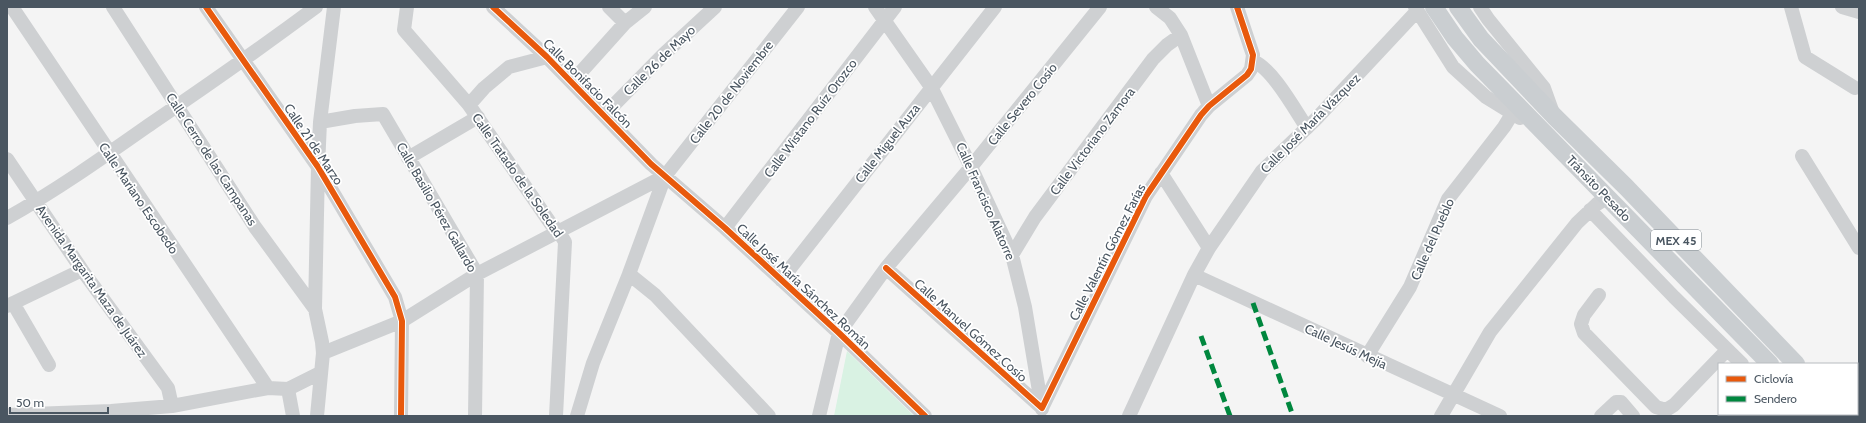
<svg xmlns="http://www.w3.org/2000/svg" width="1866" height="423" viewBox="0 0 1866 423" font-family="Cabin,sans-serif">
	<rect width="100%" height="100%" fill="#f4f4f4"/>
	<path fill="#d9f2e3" d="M847,351L914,416H834Z"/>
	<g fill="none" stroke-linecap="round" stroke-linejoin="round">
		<path stroke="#ced0d2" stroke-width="14" d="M12,7L268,388
			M113,7L255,227L315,309
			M206,7L318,167L395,297L402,321L401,416
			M407,7L404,30L469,105L551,224L559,232L565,242L556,416
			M493,7L547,57L651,164L725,228L839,333L925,416
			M609,7L625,23
			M875,7L931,87L971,167L1012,255L1025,307L1042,409
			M1156,7L1170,18L1181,35L1209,106
			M1415,7L1453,67L1486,97L1520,118
			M1480,7L1488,19L1544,88L1553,113
			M1791,7L1805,57L1855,88
			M1842,7L1859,12
			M1253,61C1272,68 1295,110 1307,128
			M572,82L625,23L645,7
			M469,105L484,88L509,67L547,57
			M604,115L664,54L715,7
			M320,122L355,116L383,114L477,274L475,416
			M1802,156L1859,248
			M408,158L478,117
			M7,159L82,270L168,388L172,406
			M1161,173L1209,248
			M1590,210L1674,297L1742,364
			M7,218C57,190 105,156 152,123C208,85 262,47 316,7
			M725,228L895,7
			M1012,255L1035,217L1153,59L1167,45L1181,35
			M886,268L1042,408L1146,196L1201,115L1209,106L1247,75L1251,69L1253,55L1237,7
			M1194,275L1500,416
			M781,280L995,7
			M1599,295L1584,315L1581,324L1584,333L1656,407L1666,410L1674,405L1727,350
			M13,303L49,365
			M7,306L82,270
			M323,353L402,321L477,274L665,176
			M1367,356L1410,287L1448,199L1504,127L1512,114
			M288,389L293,416
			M1793,414L1795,416
			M7,415L111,411L172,406L268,388L288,389L320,373
			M317,416L323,353L322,342L315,309L318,167L320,122L334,7
			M577,416L593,363L629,274
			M769,416L655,295L629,274L665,176L798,7
			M819,416L839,333L886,268L971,167L1100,7
			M1129,416L1194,275L1209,248L1262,171L1316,119L1417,11
			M1441,416L1490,332L1577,223L1597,204L1608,197
			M1601,416L1616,402H1621L1633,416"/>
		<path stroke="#caced1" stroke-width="18" d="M1434,7L1455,38L1477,64L1770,364
			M1458,7L1481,39L1555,117L1626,187L1796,364
			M1819,414L1821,416
			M1845,414L1847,416"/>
		<path stroke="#00873e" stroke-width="5" stroke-dasharray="10 5" stroke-linecap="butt" d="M1253,303L1293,416
			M1201,336L1230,416"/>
		<g stroke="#fff" stroke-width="8">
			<path id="cycleway" d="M206,7L318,167L395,297L402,321L401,416
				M493,7L547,57L651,164L725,228L839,333L925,416
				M886,268L1042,408L1146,196L1201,115L1209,106L1247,75L1251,69L1253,55L1237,7"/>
		</g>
		<use href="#cycleway" stroke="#e8590c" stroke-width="6"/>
	</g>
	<g text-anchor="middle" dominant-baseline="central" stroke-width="3.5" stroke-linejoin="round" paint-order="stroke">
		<rect fill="#fff" stroke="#808990" stroke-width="1" x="1651" y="230" width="50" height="20" rx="3"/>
		<g font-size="12" font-weight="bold" fill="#4a5661">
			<text x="1676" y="240">MEX 45</text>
		</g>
		<g font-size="13" fill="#4a5661" stroke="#fff">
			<text transform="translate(659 60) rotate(-44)">Calle 26 de Mayo</text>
			<text transform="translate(588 83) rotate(45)">Calle Bonifacio Falcón</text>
			<text transform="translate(731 92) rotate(-52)">Calle 20 de Noviembre</text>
			<text transform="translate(1022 104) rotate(-51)">Calle Severo Cosío</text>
			<text transform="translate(810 118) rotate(-53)">Calle Wistano Ruíz Orozco</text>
			<text transform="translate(1310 123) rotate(-45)">Calle José María Vázquez</text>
			<text transform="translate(1092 141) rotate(-53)">Calle Victoriano Zamora</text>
			<text transform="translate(887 143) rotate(-52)">Calle Miguel Auza</text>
			<text transform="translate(314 144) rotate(56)">Calle 21 de Marzo</text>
			<text transform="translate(212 159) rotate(57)">Calle Cerro de las Campanas</text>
			<text transform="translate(518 175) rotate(55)">Calle Tratado de la Soledad</text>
			<text transform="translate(1599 188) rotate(46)">Tránsito Pesado</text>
			<text transform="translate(139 198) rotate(56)">Calle Mariano Escobedo</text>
			<text transform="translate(986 201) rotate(66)">Calle Francisco Alatorre</text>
			<text transform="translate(437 207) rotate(60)">Calle Basilio Pérez Gallardo</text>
			<text transform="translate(1432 239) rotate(-66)">Calle del Pueblo</text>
			<text transform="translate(1107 252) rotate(-63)">Calle Valentín Gómez Farías</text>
			<text transform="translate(92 281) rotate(55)">Avenida Margarita Maza de Juárez</text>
			<text transform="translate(804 286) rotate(43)">Calle José María Sánchez Román</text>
			<text transform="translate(971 330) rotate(42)">Calle Manuel Gómez Cosío</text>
			<text transform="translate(1346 346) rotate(25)">Calle Jesús Mejía</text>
		</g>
	</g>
	<rect width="1866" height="423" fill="none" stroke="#4a5661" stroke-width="16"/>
	<rect x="1718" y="363" width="140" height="52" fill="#ffffff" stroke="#b7bbc0"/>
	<rect x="1726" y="376" width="20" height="6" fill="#e8590c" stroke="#b7bbc0"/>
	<text x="1754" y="383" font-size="12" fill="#4a5661">Ciclovía</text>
	<rect x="1726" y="396" width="20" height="6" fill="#00873e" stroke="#b7bbc0"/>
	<text x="1754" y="403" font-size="12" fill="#4a5661">Sendero</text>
	<path d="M10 407v6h98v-6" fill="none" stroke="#4a5661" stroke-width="2"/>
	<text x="16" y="407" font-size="12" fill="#4a5661" stroke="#ffffff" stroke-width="3" paint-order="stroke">50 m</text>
</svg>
